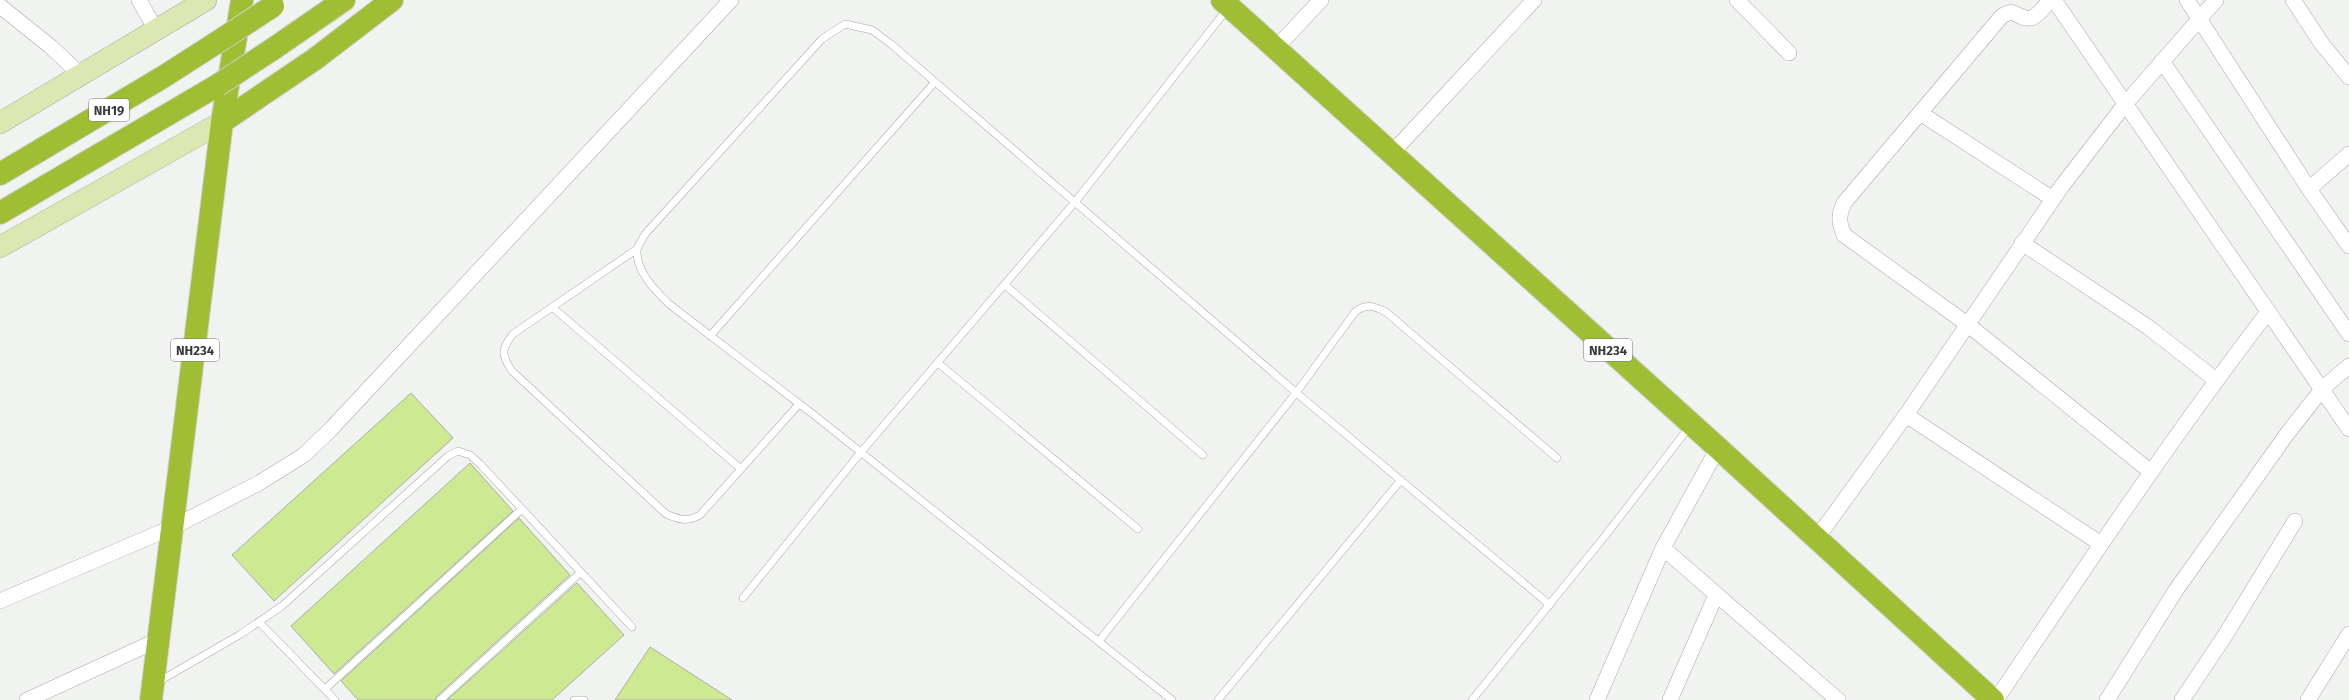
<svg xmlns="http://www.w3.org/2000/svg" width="2349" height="700" viewBox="0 0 2349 700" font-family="'Fira Sans',sans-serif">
	<rect width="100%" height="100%" fill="#f1f3f0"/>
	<path fill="#cdea92" stroke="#acadaa" d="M411,393L453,438L274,601L232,555Z
		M470,463L513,511L334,674L291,626Z
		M519,518L570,575L437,696L435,700H358L341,681Z
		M577,583L624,635L552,700H447Z
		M650,647L732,700H615Z"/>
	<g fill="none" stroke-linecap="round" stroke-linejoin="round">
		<g stroke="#a7a8a5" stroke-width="8">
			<path id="service" d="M637,249L513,334C501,349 501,355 512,371L666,514C680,520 687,522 700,515L799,404
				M1005,285L1203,455
				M552,307L741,469
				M710,336L935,82
				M938,363L1138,529
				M743,598L861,452L1075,202L1228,8
				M260,623L335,700
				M1099,641L1296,393L1355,312C1367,303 1374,306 1386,312L1557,458
				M156,683L241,634L282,606L448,456L458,451L470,455L481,465L632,627
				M325,689L522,509
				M440,700L581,572
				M574,700H584
				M1172,700L814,415L669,304C655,290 636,272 637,250C638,245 643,238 646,233L822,39L845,24L872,30L891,44L1306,401L1550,605
				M1218,700L1401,480
				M1472,700L1605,536L1690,426"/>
		</g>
		<g stroke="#a7a8a5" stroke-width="16">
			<path id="minor" d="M139,0L156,30
				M1737,0L1789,53
				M2050,0C2045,6 2038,16 2031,18C2017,21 2016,5 2001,17L1844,203C1838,216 1839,223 1844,235L1967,324L2151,472
				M2054,0L2349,429
				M2187,0L2309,189L2349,246
				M2293,0L2322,44L2349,77
				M0,6L51,47L81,75
				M1275,49L1321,0
				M2162,61L2349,334
				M1920,113L2053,199
				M1391,154L1534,0
				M2309,189L2349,154
				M2022,243L2148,327L2216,380
				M1906,415L2101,544
				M1817,538L1906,415L2062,186L2126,103L2216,0
				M1663,548L1838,700
				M0,601L173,527L259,483L304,455L332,428L731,0
				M27,700L158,640
				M1597,700L1663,548L1718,448
				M1670,700L1716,595
				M1996,700C2084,569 2172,437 2268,312
				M2107,700L2176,590L2287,434L2323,388L2349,366
				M2182,700L2226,634L2295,521
				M2308,700L2349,634"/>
		</g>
		<g stroke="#a7a8a5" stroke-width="22">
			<path id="secondary" d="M0,123L206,0
				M0,247L222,122"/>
		</g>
		<g stroke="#d0d0cf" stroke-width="24">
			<path id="trunk" d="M1222,0L1718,448L1993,700
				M273,49L344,0
				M222,122L315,59L392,0
				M0,174L163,77L216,43
				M0,213L218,85
				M151,700L222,122L242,0"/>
		</g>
		<use href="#service" stroke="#fff" stroke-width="7"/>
		<use href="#minor" stroke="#fff" stroke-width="15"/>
		<use href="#secondary" stroke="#dce7b2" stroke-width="21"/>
		<use href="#trunk" stroke="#a0be33" stroke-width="22"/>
		<g stroke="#d0d0cf" stroke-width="24" stroke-linecap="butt">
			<path id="trunk-bridge" d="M216,43L273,6
				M218,85L273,49"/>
		</g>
		<use href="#trunk-bridge" stroke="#a0be33" stroke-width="22"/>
	</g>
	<g text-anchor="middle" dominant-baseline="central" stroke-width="3.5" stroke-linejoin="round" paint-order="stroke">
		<g fill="#fff" stroke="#757574" stroke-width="1">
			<rect x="89" y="99" width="40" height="22" rx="3"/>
			<rect x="171" y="339" width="48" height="22" rx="3"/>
			<rect x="1584" y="339" width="48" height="22" rx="3"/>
		</g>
		<g font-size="13" font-weight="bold" fill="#3a3a39">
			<text x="109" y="110">NH19</text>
			<text x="195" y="350">NH234</text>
			<text x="1608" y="350">NH234</text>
		</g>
	</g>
</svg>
